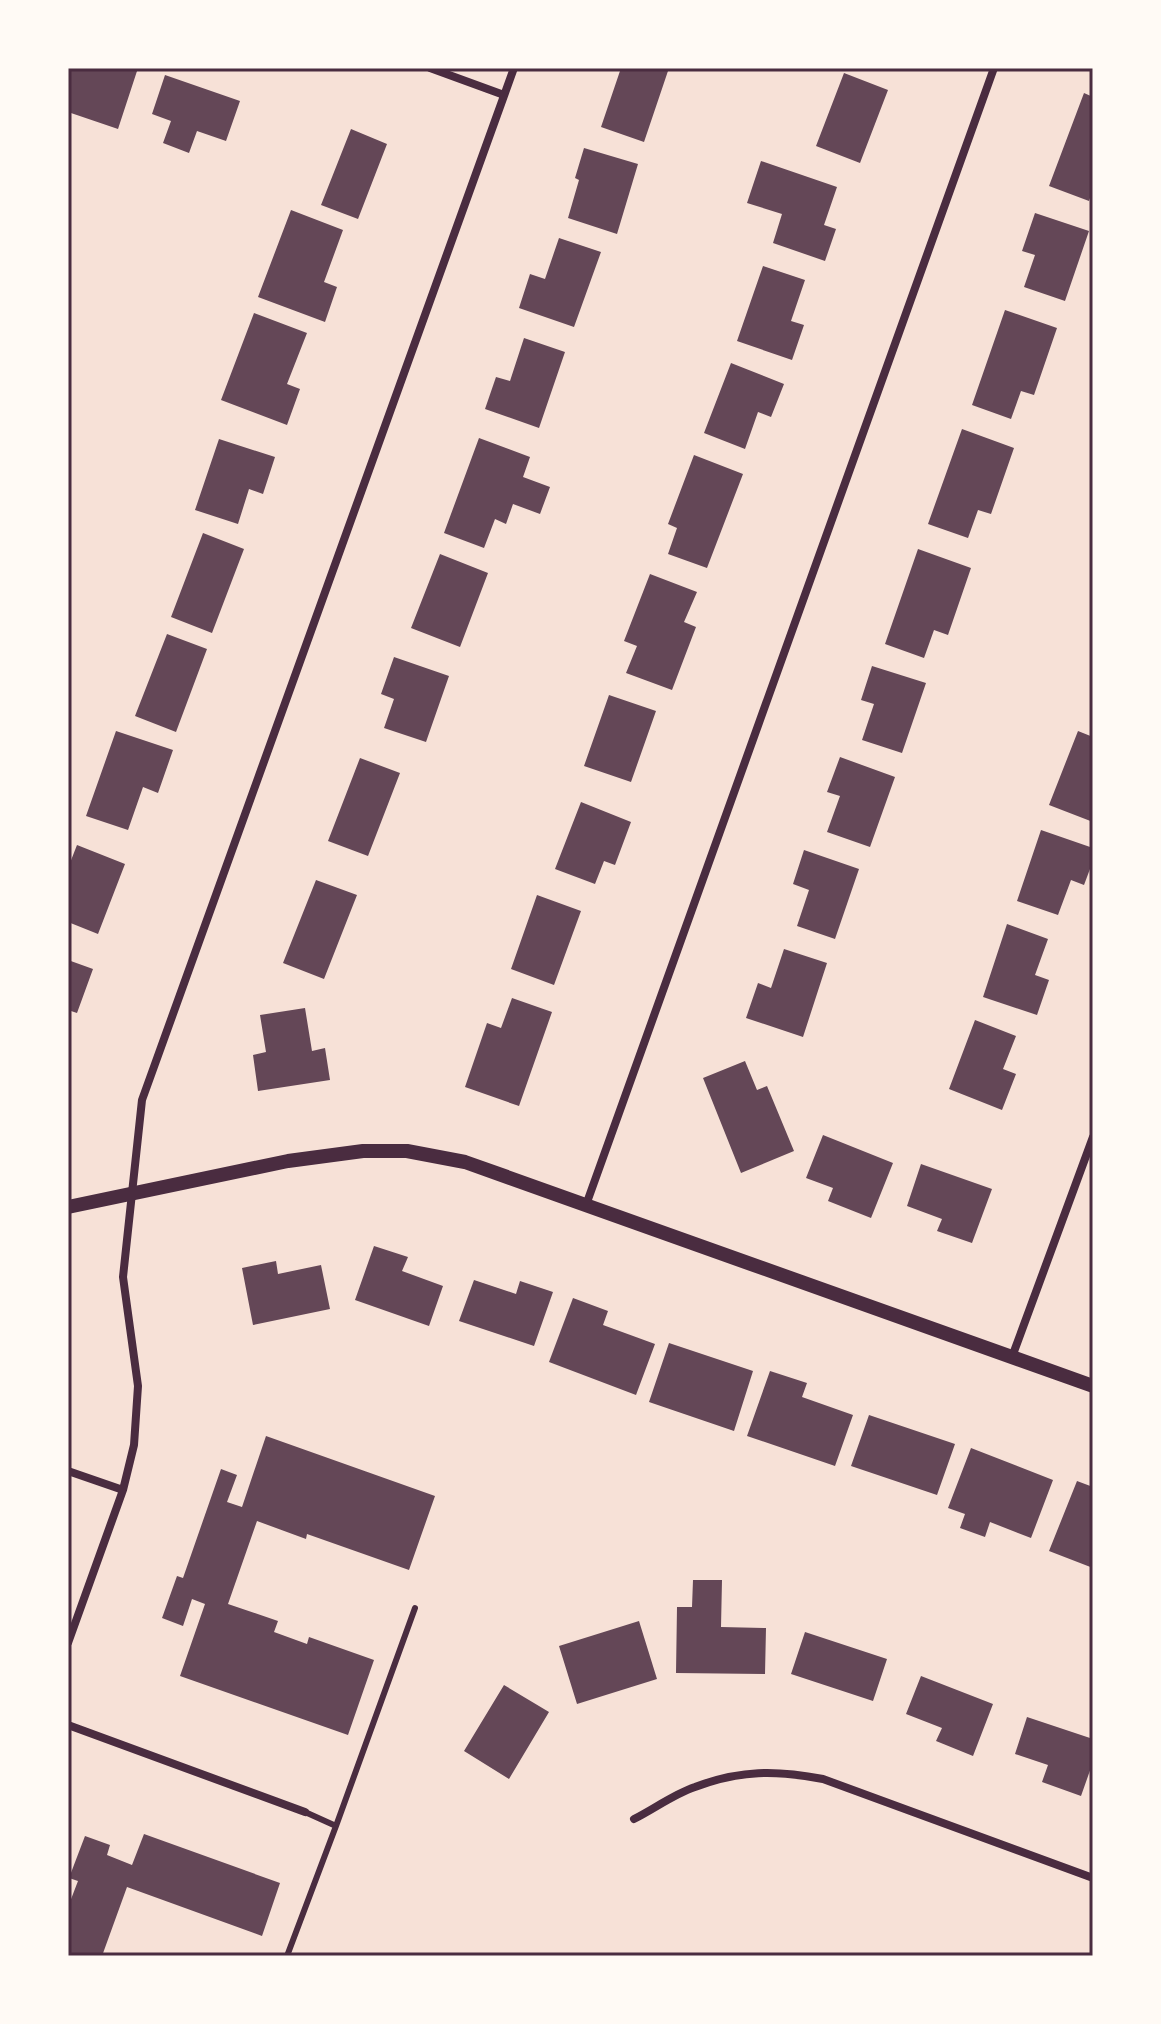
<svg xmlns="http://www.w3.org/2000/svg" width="1161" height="2024" viewBox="0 0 1161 2024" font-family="Inter,sans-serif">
	<rect width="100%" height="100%" fill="#f7e1d7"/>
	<path fill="#644757" d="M68,68H138L118,129L68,112Z
		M621,68H669L644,142L601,127Z
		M844,73L888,90L860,163L816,146Z
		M165,75L240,101L226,141L197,131L189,153L163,143L171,121L152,114Z
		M1084,93L1093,97V189L1089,201L1049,186Z
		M351,129L387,144L358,219L321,205Z
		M584,148L638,164L617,234L568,218L579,180L575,178Z
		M761,161L837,187L824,225L836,229L825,261L773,243L782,214L747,203Z
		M291,210L343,230L324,282L337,287L325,322L258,297Z
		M1035,213L1089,231L1065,301L1024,287L1035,255L1022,251Z
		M559,238L601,252L574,327L519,308L530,274L545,279Z
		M763,266L805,280L791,321L804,325L792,360L737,341Z
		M1005,310L1057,328L1034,395L1021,391L1011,419L972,405Z
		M254,313L307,333L287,384L300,389L287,425L221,400Z
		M524,338L565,352L539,428L485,409L496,377L510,381Z
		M731,363L784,384L771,417L758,412L745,449L704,433Z
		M962,429L1014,448L991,514L978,510L968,538L928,524Z
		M479,438L530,457L523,477L550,487L540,514L513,504L506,524L495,519L484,548L444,533Z
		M219,439L275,457L263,494L249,489L238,524L195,510Z
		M694,455L743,474L707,568L668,554L677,528L668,524Z
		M203,533L244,549L212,633L171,617Z
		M918,549L971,568L948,635L934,630L924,658L885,644Z
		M440,554L488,573L460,647L411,628Z
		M650,574L697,592L684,622L696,627L672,690L626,673L637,646L624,641Z
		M167,634L207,649L176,732L135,716Z
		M394,657L449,676L426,742L384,728L394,699L381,694Z
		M872,666L926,683L902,753L862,740L874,704L861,700Z
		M609,695L656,711L631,782L584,766Z
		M116,731L173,750L158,793L143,787L128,830L86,816Z
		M1078,731L1093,737V822L1049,805Z
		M840,757L895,777L870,847L827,832L840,796L827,792Z
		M360,758L400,773L368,856L328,841Z
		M581,802L631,822L615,865L604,861L595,884L555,869Z
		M1041,830L1093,848V861L1084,885L1071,880L1058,915L1017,901Z
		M77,845L125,864L98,934L68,922V868Z
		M804,850L859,869L835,939L797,926L809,890L793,884Z
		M316,880L357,895L324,979L283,963Z
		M537,895L581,911L554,985L511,969Z
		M1007,924L1048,939L1035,975L1049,980L1037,1015L983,997Z
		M784,949L827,963L803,1037L746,1018L758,983L771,988Z
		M68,960L93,969L77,1013L68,1010Z
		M512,998L552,1012L519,1106L465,1087L487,1023L501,1028Z
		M305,1008L312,1051L325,1048L330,1080L258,1091L253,1055L266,1052L260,1015Z
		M975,1020L1016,1036L1003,1069L1016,1074L1002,1110L949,1089Z
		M745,1061L757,1090L767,1086L794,1151L741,1173L703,1078Z
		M823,1135L893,1163L871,1218L828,1201L833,1188L806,1178Z
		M921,1164L992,1189L972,1243L937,1231L942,1219L907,1206Z
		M374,1246L408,1257L402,1271L443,1286L429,1326L355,1300Z
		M276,1261L278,1274L321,1265L330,1309L253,1325L242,1268Z
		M474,1280L516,1294L520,1281L553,1292L534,1346L459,1321Z
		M573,1298L608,1311L603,1325L655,1344L636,1395L549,1362Z
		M669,1343L753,1371L734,1431L649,1402Z
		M770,1371L807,1383L802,1397L853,1415L835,1466L747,1436Z
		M869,1415L955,1444L937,1495L851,1466Z
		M266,1436L435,1496L409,1570L307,1534L306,1539L257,1521L228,1604L278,1621L274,1632L307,1644L309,1637L374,1660L348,1735L180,1676L205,1604L192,1599L183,1626L162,1618L177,1576L183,1578L221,1469L237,1475L227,1502L242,1507Z
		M971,1448L1053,1480L1031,1538L990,1522L985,1537L960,1528L965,1514L948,1508Z
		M1077,1481L1093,1487V1568L1049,1551Z
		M693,1580H722L721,1627L766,1628L765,1674L676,1673L677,1607H692Z
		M639,1621L657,1679L577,1704L559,1646Z
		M805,1632L887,1659L873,1701L791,1674Z
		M921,1676L993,1704L973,1756L936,1741L942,1728L906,1714Z
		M504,1685L549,1712L509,1779L464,1751Z
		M1027,1717L1093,1739V1762L1081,1796L1042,1782L1048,1765L1015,1754Z
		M144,1834L280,1883L262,1936L127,1887L102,1956H68V1907L78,1881L69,1878L85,1836L110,1845L107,1855L132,1865Z"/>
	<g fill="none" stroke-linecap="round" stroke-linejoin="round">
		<path stroke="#4a2c40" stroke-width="6" d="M305,1812L336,1826L415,1608
			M287,1956L336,1826"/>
		<path stroke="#4a2c40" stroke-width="8" d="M430,68L504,95
			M586,1205L994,68
			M1012,1357L1093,1137
			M68,1471L123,1490
			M68,1643L123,1490L134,1445L138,1386L123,1277L142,1100L514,68
			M68,1725L305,1812
			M634,1819C654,1809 674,1794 695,1787C740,1770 776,1770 823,1779L1093,1878"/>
		<path stroke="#4a2c40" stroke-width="14" d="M68,1207L288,1161L363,1151H407L465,1162L1093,1386"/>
	</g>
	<rect width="1161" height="2024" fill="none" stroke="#fffaf5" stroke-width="140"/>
	<rect x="70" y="70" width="1021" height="1884" fill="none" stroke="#4a2c40" stroke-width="3"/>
</svg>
